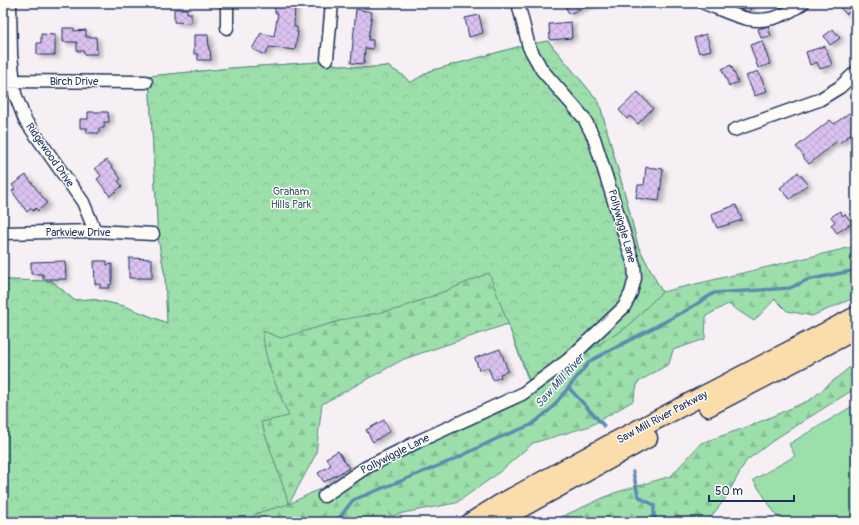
<svg xmlns="http://www.w3.org/2000/svg" width="859" height="525" viewBox="0 0 859 525" font-family="Pangolin,sans-serif">
	<defs>
		<pattern id="forest-firs" width="22" height="20" patternUnits="userSpaceOnUse"><rect width="22" height="20" fill="#9cdfaa"/><path d="M5 1l3.5 6h-7zM16 11l3.5 6h-7z" fill="#86c095"/></pattern>
		<pattern id="park-crowns" width="20" height="18" patternUnits="userSpaceOnUse"><rect width="20" height="18" fill="#9cdfaa"/><path d="M2 6a3 3 0 1 1 6 0M12 15a3 3 0 1 1 6 0" fill="none" stroke="#86c095"/></pattern>
		<pattern id="building-cross-hatch" width="8" height="8" patternUnits="userSpaceOnUse"><rect width="8" height="8" fill="#dbc1ef"/><path d="M0 0l8 8M0 8l8-8" fill="none" stroke="#bba6cf"/></pattern>
		<filter id="shadow"><feDropShadow dx="4" dy="2.5" stdDeviation="2" flood-color="#0004"/></filter>
	</defs>
	<rect width="100%" height="100%" fill="#f6f0f5"/>
	<filter id="ink" filterUnits="userSpaceOnUse"><feTurbulence type="fractalNoise" baseFrequency=".025" numOctaves="2"/><feDisplacementMap in="SourceGraphic" scale="8" xChannelSelector="R" yChannelSelector="G"/><feConvolveMatrix kernelMatrix="1 2 1 2 8 2 1 2 1" color-interpolation-filters="sRGB"/></filter>
	<g filter="url(#ink)">
		<path fill="url(#forest-firs)" stroke="#5c8784" fill-rule="evenodd" d="M548,41L599,102L627,202L638,246L662,292L856,246V297L812,316L787,311L775,299L754,321L728,304L706,316L705,339L673,350L669,364L638,382L633,401L590,426L533,443L496,475L456,503L403,513L375,522H3V280L52,281L74,300L92,299L124,306L167,323L165,276L158,238L149,76L232,68L319,62L361,68L387,66L404,76L410,83L430,71L521,46ZM508,324L530,385L289,504L316,454L322,404L404,359Z
			M856,362V388L778,437L746,461L725,499L707,522H550L614,493L671,476L701,443L750,426L810,400Z"/>
		<path fill="url(#park-crowns)" stroke="#5c8784" d="M548,41L599,102L627,202L638,246L662,292L626,328L531,385L489,273L448,290L398,309L346,319L281,338L263,331C263,359 278,390 289,416L261,422L289,504L257,513L252,517L218,522H3V280L52,281L74,300L92,299L124,306L167,323L165,276L158,238L149,76L232,68L319,62L361,68L387,66L404,76L410,83L430,71L521,46Z"/>
		<path fill="#9cdfaa" stroke="#5c8784" d="M856,404V522H781L753,480L795,456L789,444Z"/>
		<g fill="none" stroke-linecap="round" stroke-linejoin="round">
			<path stroke="#5b8bb0" stroke-width="3.5" d="M569,388L604,426
				M633,472L638,495L642,499L654,505V522
				M336,522L353,500L453,460L496,439L531,425L551,409L590,361L687,310L714,293L790,288L807,280L856,270"/>
		</g>
		<path fill="url(#building-cross-hatch)" stroke="#1b2f5e" filter="url(#shadow)" d="M278,3H295L294,27H297V32H298L295,50L269,47L265,55L252,49L261,33L274,36L278,13H275V4Z
			M564,3H593L569,14Z
			M724,3H752L749,12Z
			M836,3H856V19L849,12L846,14Z
			M174,9H187V13H191V23L174,22Z
			M356,9L372,12L368,40H373V49L365,48L364,64L351,63Z
			M479,15L483,33L469,37L465,18Z
			M571,22L572,38L550,40L549,24Z
			M768,26L771,36L761,38L758,29Z
			M63,28H74V31L86,30V37H96L97,54H84V51H77V42H63Z
			M833,29L840,38L830,45L824,36Z
			M41,34L55,35V55H37V43H41Z
			M706,34L711,50L699,53L694,38Z
			M194,35H208L209,50H210L211,60H198V54H194Z
			M762,41L770,64L758,68L750,45Z
			M825,46L832,65L820,69L817,62L810,65L806,52Z
			M731,65L738,82L729,86L722,69Z
			M758,71L767,91L755,96L746,76Z
			M638,92L653,108L638,124L630,116L627,119L619,110Z
			M856,110V141L851,134L839,143L837,141L809,164L803,157L804,156L796,147L830,120L834,124L849,113L850,114Z
			M88,112H108L109,122H104V128H99V133H87V128H80V119H88Z
			M107,160L121,179L118,181L122,186L110,196L97,179L101,176L95,168Z
			M646,167L663,169L659,201L636,198L638,185H644Z
			M798,172L808,184L790,199L780,188Z
			M26,175L47,203L38,211L36,208L33,211L31,208L27,212L12,191L15,189L12,185Z
			M736,205L742,220L717,228L711,214Z
			M840,211L843,216L845,214L852,223L837,233L831,225L835,222L831,217Z
			M129,258L152,259V278H129Z
			M65,261L66,279H43V274H31V262Z
			M94,261H107V265L112,264V280L111,285H109V288H100V284H95Z
			M500,349L508,371L500,374L501,377L493,380L488,367L479,370L475,358Z
			M384,420L390,431L373,442L366,430Z
			M338,451L349,468L324,482L318,473L331,465L326,458Z"/>
		<g fill="none" stroke-linecap="round" stroke-linejoin="round">
			<g stroke="#1b2f5e" stroke-width="15">
				<path id="minor" d="M10,3L11,54L15,94L25,120L83,202L95,231
					M227,3V28
					M704,3C718,8 733,16 748,19C768,23 788,14 803,3
					M327,59L332,3
					M3,81L146,82
					M734,130L819,100L840,87L856,72
					M3,233L95,231L153,234
					M324,496L365,468L419,441L522,394L568,360L624,307L631,293L635,278L634,265L594,138L584,118L542,70L529,47L518,3"/>
			</g>
			<g stroke="#1b2f5e" stroke-width="21">
				<path id="highway" d="M708,407L856,330
					M471,522L500,504L608,445L856,316
					M496,522L648,438"/>
			</g>
			<use href="#minor" stroke="#fdfcf7" stroke-width="12"/>
			<use href="#highway" stroke="#fbddab" stroke-width="18"/>
		</g>
	</g>
	<g text-anchor="middle" dominant-baseline="central" stroke-width="3" stroke-linejoin="round" paint-order="stroke">
		<g font-size="11" fill="#1b2f5e" stroke="#fdfcf7">
			<text x="74" y="81">Birch Drive</text>
			<text transform="translate(50 155) rotate(55)">Ridgewood Drive</text>
			<text transform="translate(622 226) rotate(74)">Pollywiggle Lane</text>
			<text x="78" y="232">Parkview Drive</text>
			<text transform="translate(662 417) rotate(-28)">Saw Mill River Parkway</text>
			<text transform="translate(395 454) rotate(-27)">Pollywiggle Lane</text>
		</g>
		<g font-size="11" fill="#3b5b71" stroke="#fdfcf7">
			<text x="291" y="191">Graham<tspan x="291" dy="13">Hills Park</tspan></text>
		</g>
		<g font-size="12" font-style="italic" fill="#3b5d87" stroke="#fdfcf7">
			<text transform="translate(560 381) rotate(-48)">Saw Mill River</text>
		</g>
	</g>
	<rect width="859" height="525" fill="none" stroke="#fdfcf7" stroke-width="16"/>
	<rect x="8" y="8" width="843" height="509" fill="none" stroke="#1b2f5e" stroke-width="1.5" filter="url(#ink)"/>
	<path d="M709 495v6h85v-6" fill="none" stroke="#1b2f5e" stroke-width="2"/>
	<text x="715" y="495" font-size="12" fill="#1b2f5e" stroke="#fdfcf7" stroke-width="3" paint-order="stroke">50 m</text>
</svg>
